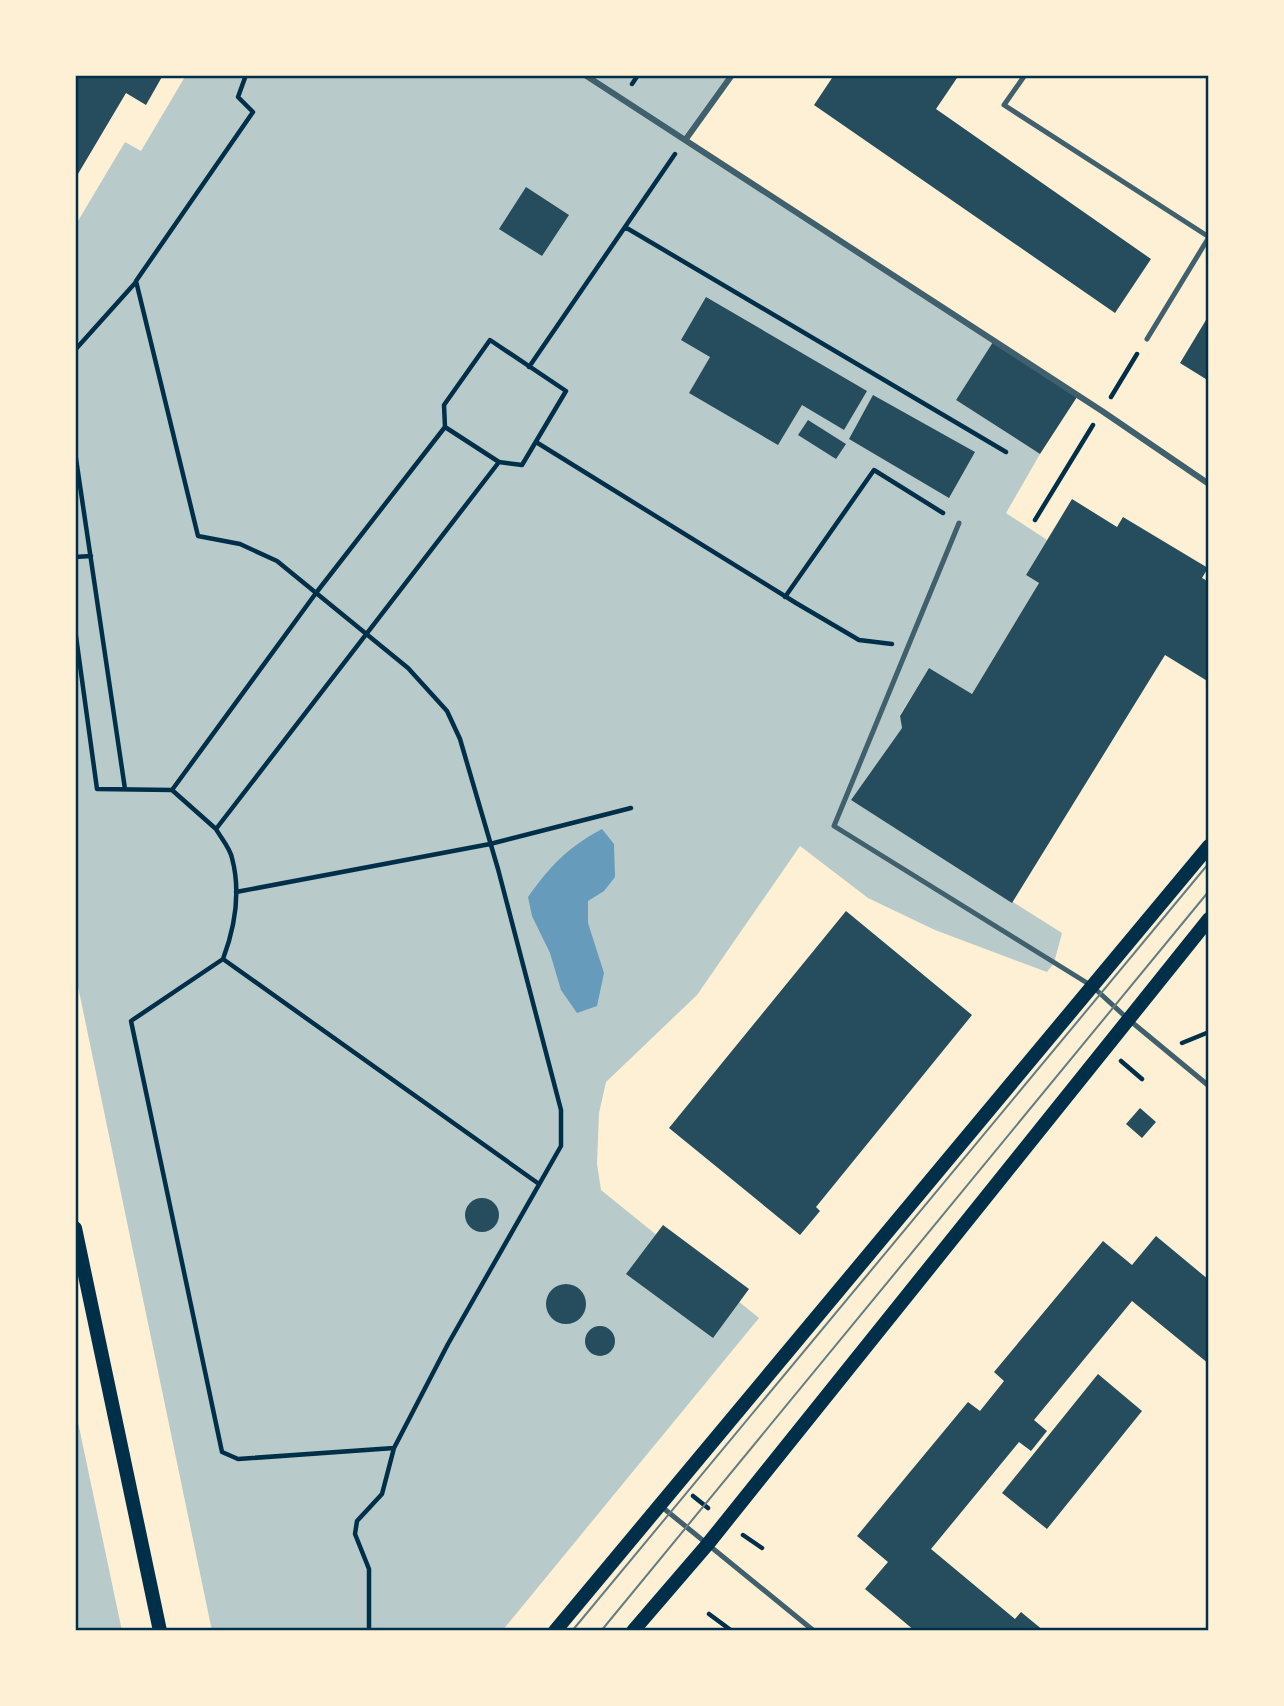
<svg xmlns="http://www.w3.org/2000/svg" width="1284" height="1706" viewBox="0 0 1284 1706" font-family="Manrope,sans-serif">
	<rect width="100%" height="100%" fill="#fdf0d5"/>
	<path fill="#b9caca" d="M186,75H732L686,139L993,342L956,400L1040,454L1006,513L1047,540L1026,575L1039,583L972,694L929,668L900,715L902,728L851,800L1062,933L1054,963L1047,972L935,930L868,898L800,846L697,995L606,1082L599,1113L597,1164L601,1190L759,1318L502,1631H212L75,972V226L125,142L141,151Z
		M75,1408L122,1631H75Z"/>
	<path fill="#669bbc" d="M602,829L614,844L615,877L604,891L588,901V923L604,973L597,1006L577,1013L561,990L550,953L532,916L528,897C551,865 567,848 602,829Z"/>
	<path fill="#264d5e" d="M75,75H163L146,105L126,93L75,179Z
		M834,75H959L936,109L1151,259L1115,313L814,105Z
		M526,187L569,215L542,256L499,229Z
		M706,297L867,391L844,430L802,405L778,445L689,393L710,357L681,340Z
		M1209,315V381L1180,363Z
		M993,342L1077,397L1040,454L956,400Z
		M873,395L975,452L949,498L849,439Z
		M808,420L846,444L836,459L798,435Z
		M1072,499L1117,527L1123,517L1208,568L1202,578L1209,582V682L1165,655L1012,903L851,800L902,728L900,716L929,668L972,694L1039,583L1026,575Z
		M846,911L972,1015L816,1207L820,1211L800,1235L669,1128Z
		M1140,1108L1156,1122L1142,1138L1126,1124Z
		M465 1215a17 17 0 1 1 34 0a17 17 0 1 1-34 0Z
		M663,1225L749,1289L713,1338L626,1274Z
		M1156,1236L1209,1280V1364L1132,1301L1034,1420L1047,1431L1031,1451L1019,1442L931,1549L1015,1619L1021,1612L1044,1631H915L865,1589L888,1562L857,1536L968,1402L980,1411L1004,1381L994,1372L1103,1241L1132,1265Z
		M546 1304a20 20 0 1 1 40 0a20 20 0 1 1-40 0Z
		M585 1341a15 15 0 1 1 30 0a15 15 0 1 1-30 0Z
		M1098,1374L1142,1411L1047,1529L1002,1493Z"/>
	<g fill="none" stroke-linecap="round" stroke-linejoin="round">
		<path stroke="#003049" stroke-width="4.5" d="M246,75L238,97L253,112L136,281L198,536L240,544L277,561L408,668L447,711L460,739L498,869L561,1110V1146L448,1344L394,1448L382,1494L357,1521L355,1534L369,1569V1631
			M632,84L638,75
			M625,227L1006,452
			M75,350L136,282
			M529,367L675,154
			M1111,397L1137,354
			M445,427L499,462L216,829L172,790L316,593Z
			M445,427L444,405L490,340L566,391L522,465L499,462
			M536,442L796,603L859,640L892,644
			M75,452L125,789
			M1035,520L1093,425
			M75,557L91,556
			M785,597L874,470L943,513
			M75,629L97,789L172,790
			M216,829C221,838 230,848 232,858C241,892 235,927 223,959L539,1184
			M236,892L490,844L631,808
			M223,959L131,1021L222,1452L238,1459L394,1448
			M1182,1043L1209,1032
			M1121,1061L1142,1079
			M693,1496L708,1508
			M743,1535L762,1548
			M709,1614L732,1631"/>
		<path stroke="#3f606c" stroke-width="5" d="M1025,75L1004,105L1209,237L1147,339
			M1206,75L1209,77
			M959,523L834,826L1092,986L1128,1019L1209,1086
			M662,1507L814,1631"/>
		<path stroke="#3f606c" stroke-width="6" d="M585,75L1102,411L1209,484
			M686,139L732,75"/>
		<path stroke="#003049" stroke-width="14" d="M75,1228L160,1631
			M555,1631L1209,846
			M633,1631L707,1545L1209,919"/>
		<path stroke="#657d81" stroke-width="2" d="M572,1631L1209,863
			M601,1631L1209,891"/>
	</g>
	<rect width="1284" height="1706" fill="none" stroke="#fdf0d5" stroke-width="154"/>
	<rect x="77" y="77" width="1130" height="1552" fill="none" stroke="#003049" stroke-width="2.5"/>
</svg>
